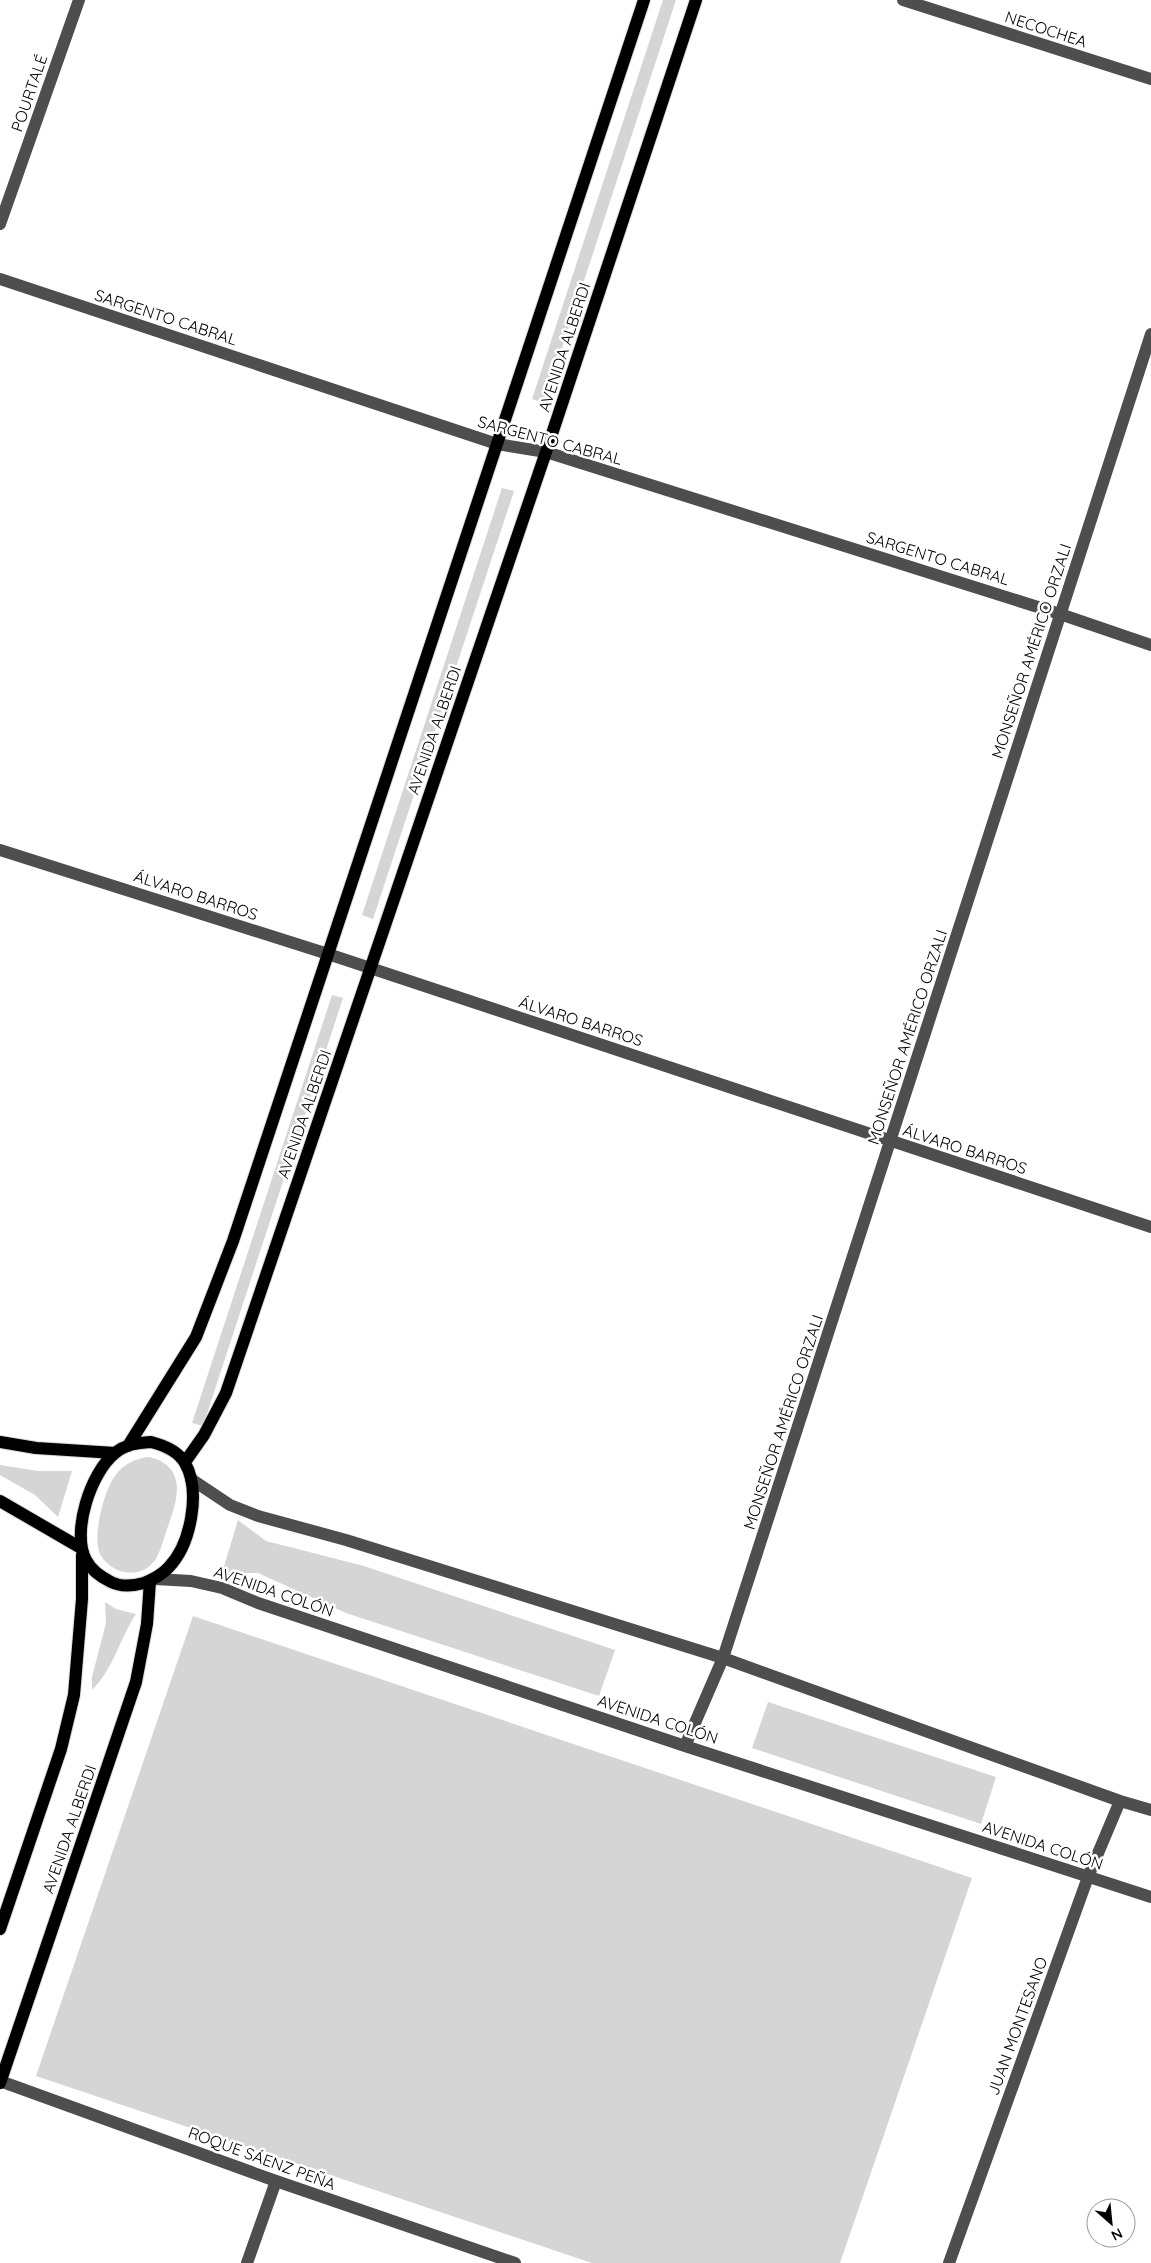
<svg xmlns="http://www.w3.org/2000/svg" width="1151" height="2263" viewBox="0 0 1151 2263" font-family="Quicksand,sans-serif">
	<rect width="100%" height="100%" fill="#fff"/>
	<path fill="#d5d5d5" d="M663,0H676L544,403L532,399Z
		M502,488L514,491L373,919L362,915Z
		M332,995L343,998L203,1426L192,1423Z
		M150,1457C189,1468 177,1501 167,1529C164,1538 161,1549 157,1557C144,1580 114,1576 101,1556C91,1540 104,1490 115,1476C123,1464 136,1458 150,1457Z
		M0,1465L38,1471H72L58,1517L35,1495L0,1475Z
		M238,1520L266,1541L364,1566L615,1650L599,1696L346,1613L258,1573H222Z
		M105,1602L116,1609L136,1614C120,1638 113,1670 92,1690V1677L106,1623Z
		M193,1616L972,1878L840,2263H592L36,2076Z
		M768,1702L996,1777L981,1824L752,1748Z"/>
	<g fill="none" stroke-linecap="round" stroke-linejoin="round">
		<g stroke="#dbdbdb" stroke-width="14">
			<path id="major" d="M0,1442L36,1448L115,1453
				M151,1442C163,1445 178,1451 185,1463C201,1491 191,1544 169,1567C162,1575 154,1579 144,1583C133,1586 121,1587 111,1582C101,1577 91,1570 86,1560C71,1532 91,1472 115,1453C126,1444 137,1443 151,1442Z
				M128,1446L196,1337L233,1241L644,0
				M185,1462L204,1435L226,1393L546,452L696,0
				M0,1501L81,1548
				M0,1929L61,1749L74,1695L82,1599V1555
				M0,2083L136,1682L147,1624L150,1581"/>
		</g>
		<path stroke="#4e4e4e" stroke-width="12" d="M903,0L1151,79
			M0,224L79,0
			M0,279L497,444L546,452L1060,614L1151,645
			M0,850L328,954L1151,1227
			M191,1479L230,1505L258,1516L346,1540L723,1658L1120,1801L1151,1810
			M155,1579L191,1581L222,1588L258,1603L685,1746L1151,1897
			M685,1746L723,1658L1151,334
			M0,2081L276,2181L515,2263
			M247,2263L276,2181
			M949,2263L1088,1877L1120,1801"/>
		<use href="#major" stroke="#000" stroke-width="12"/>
	</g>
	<g text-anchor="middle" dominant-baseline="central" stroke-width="5" stroke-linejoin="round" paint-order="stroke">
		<g font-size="16" fill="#000" stroke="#fff">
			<text transform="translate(1046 29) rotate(18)">NECOCHEA</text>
			<text transform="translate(29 93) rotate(-71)">POURTALÉ</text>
			<text transform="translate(166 317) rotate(18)">SARGENTO CABRAL</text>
			<text transform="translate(564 347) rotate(-72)">AVENIDA ALBERDI</text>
			<text transform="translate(550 440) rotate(15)">SARGENTO CABRAL</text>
			<text transform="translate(938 558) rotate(17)">SARGENTO CABRAL</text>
			<text transform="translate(1031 651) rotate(-72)">MONSEÑOR AMÉRICO ORZALI</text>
			<text transform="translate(434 730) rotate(-71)">AVENIDA ALBERDI</text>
			<text transform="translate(196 895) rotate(18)">ÁLVARO BARROS</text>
			<text transform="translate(581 1021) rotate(18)">ÁLVARO BARROS</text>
			<text transform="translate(907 1037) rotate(-72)">MONSEÑOR AMÉRICO ORZALI</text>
			<text transform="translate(304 1114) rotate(-71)">AVENIDA ALBERDI</text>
			<text transform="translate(965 1149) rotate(18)">ÁLVARO BARROS</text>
			<text transform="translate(783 1422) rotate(-72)">MONSEÑOR AMÉRICO ORZALI</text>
			<text transform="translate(274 1591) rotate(19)">AVENIDA COLÓN</text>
			<text transform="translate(658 1719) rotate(18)">AVENIDA COLÓN</text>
			<text transform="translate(69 1829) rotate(-71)">AVENIDA ALBERDI</text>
			<text transform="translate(1043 1845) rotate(18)">AVENIDA COLÓN</text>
			<text transform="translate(1017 2026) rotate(-70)">JUAN MONTESANO</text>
			<text transform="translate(262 2158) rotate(20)">ROQUE SÁENZ PEÑA</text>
		</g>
	</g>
	<g transform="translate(1111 2223) rotate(153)"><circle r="24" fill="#ffffff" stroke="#999999"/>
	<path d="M0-4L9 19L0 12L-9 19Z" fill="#000000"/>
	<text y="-8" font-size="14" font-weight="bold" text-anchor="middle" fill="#000000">N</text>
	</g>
</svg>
